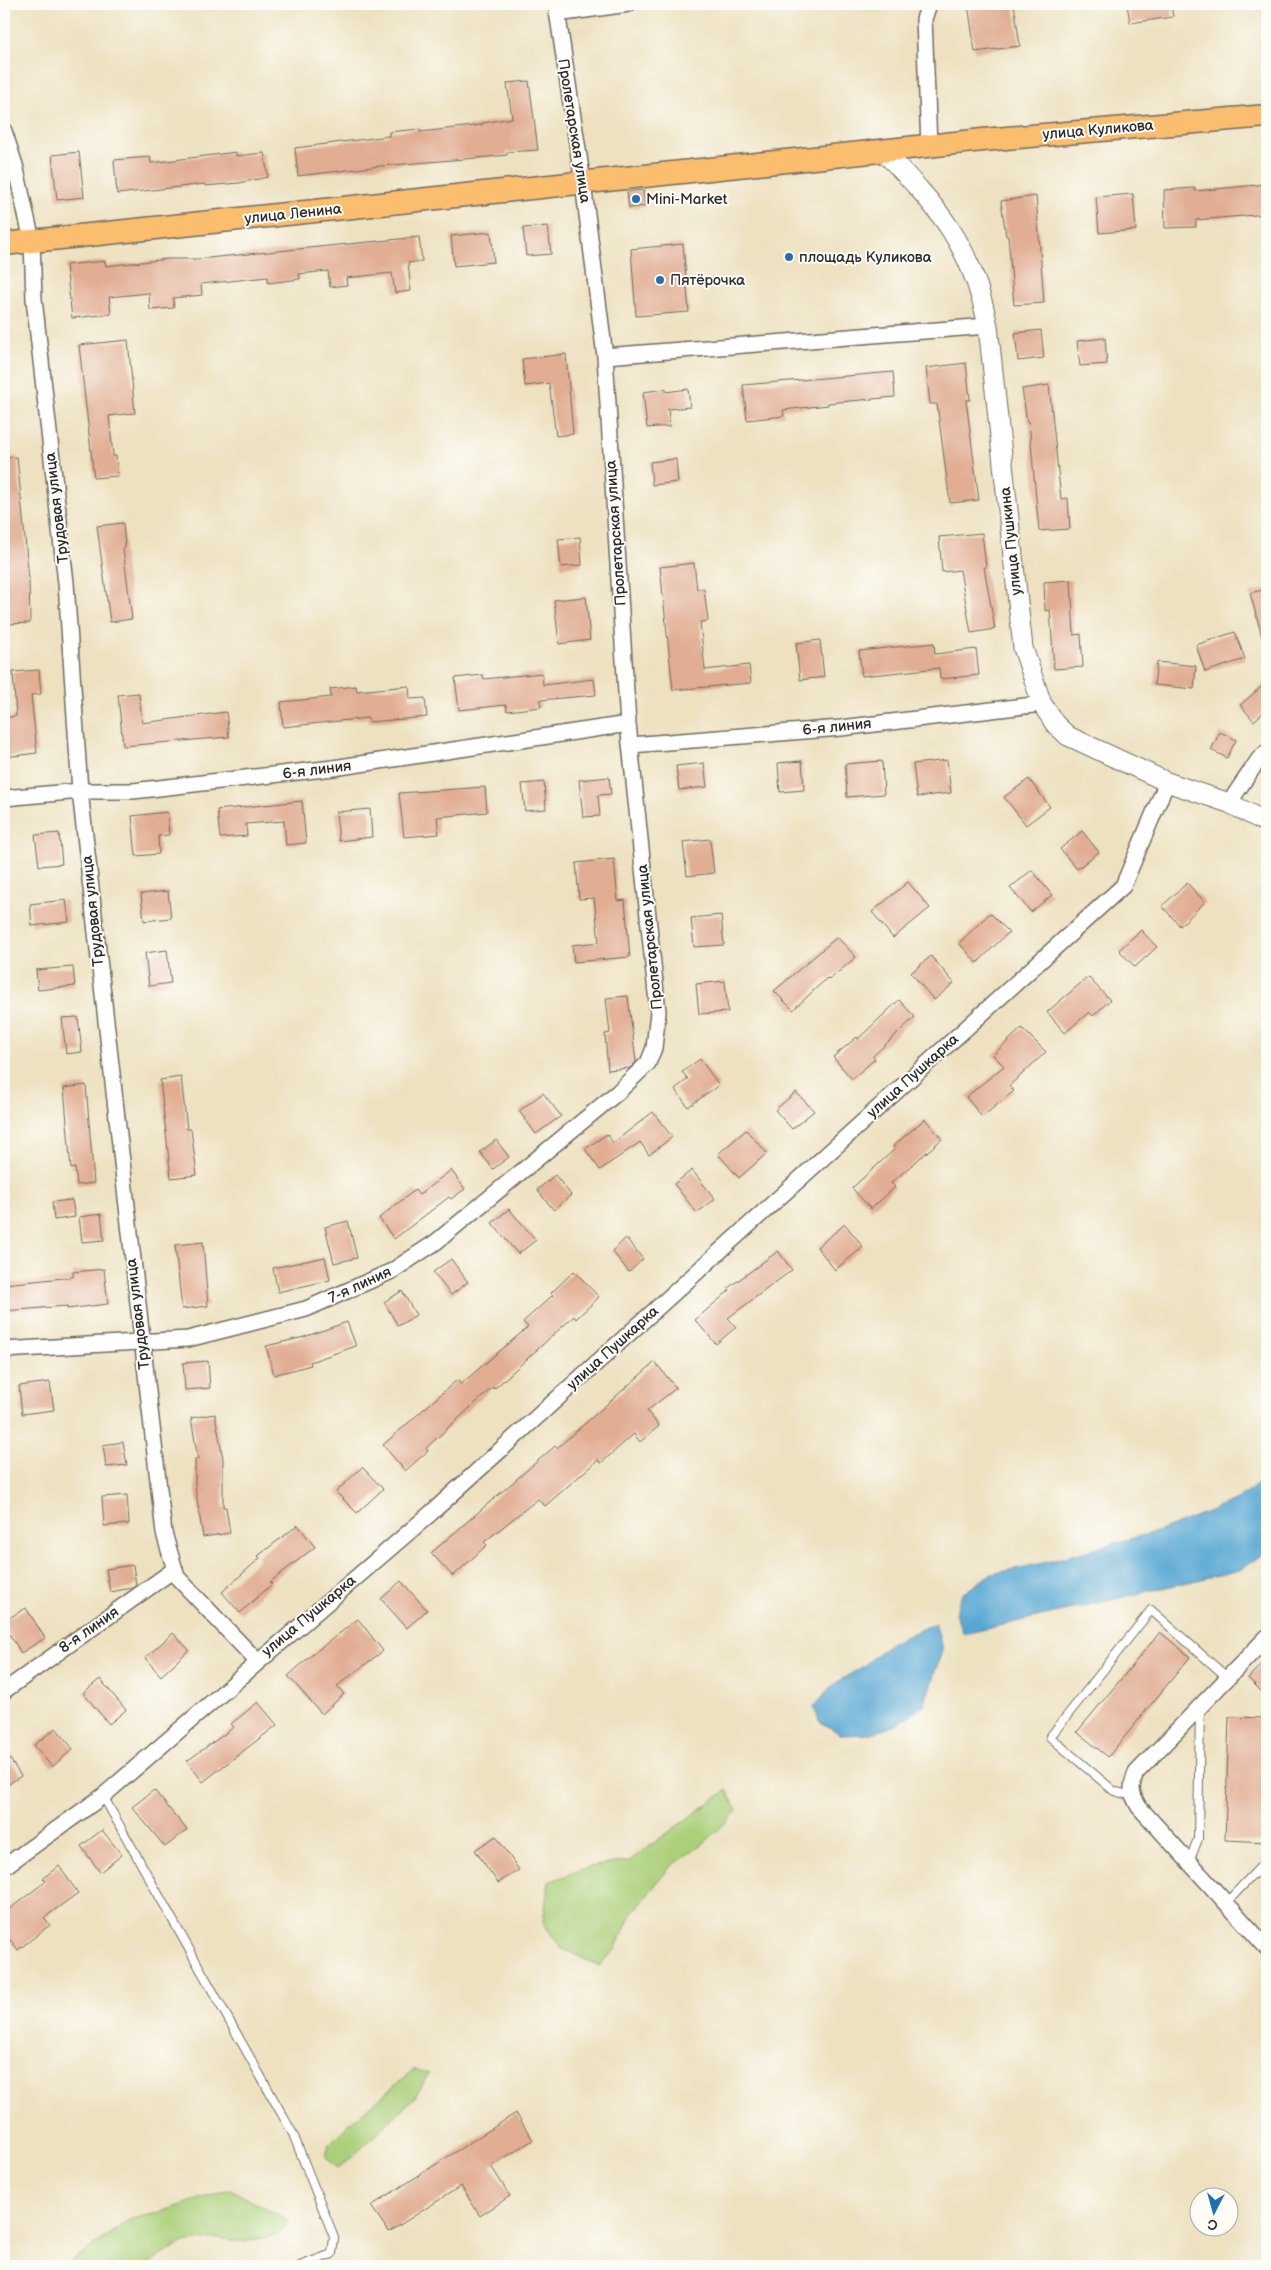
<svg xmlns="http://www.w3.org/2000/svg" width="1271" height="2270" viewBox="0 0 1271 2270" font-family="'Balsamiq Sans',sans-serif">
	<rect width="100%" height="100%" fill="#fdfcf7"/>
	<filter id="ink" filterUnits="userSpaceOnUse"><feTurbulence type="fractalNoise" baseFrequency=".02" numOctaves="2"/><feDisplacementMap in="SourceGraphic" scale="10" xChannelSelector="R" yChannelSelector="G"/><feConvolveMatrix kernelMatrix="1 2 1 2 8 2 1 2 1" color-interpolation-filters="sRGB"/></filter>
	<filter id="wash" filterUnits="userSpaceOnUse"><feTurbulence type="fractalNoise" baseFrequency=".0096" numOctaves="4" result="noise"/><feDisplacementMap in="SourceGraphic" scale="20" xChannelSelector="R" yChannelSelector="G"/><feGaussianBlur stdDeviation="1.12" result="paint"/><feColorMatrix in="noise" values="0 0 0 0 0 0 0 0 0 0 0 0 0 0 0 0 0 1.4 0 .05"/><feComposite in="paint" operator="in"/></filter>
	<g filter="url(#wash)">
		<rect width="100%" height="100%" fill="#ede1c0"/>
		<path fill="#abd07a" stroke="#6b7e52" d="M727,1790L737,1811L711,1837L669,1868L631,1915L614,1951L599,1966L561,1948L543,1922L549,1882L588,1867L629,1861Z
			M415,2069L429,2074L414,2098L351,2158L338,2168L326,2157L329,2144L354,2119Z
			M230,2189L288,2221L280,2234L245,2242L217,2238L183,2243L144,2266H65L129,2220L161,2212Z"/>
		<path fill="#59a7d3" stroke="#42697f" d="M1267,1477V1551L1240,1570L964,1634L955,1614L962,1594L991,1574L1043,1563L1162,1530L1237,1500Z
			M935,1623L943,1648L924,1705L898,1724L872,1734L842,1735L819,1721L814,1707L834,1684L862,1667L889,1644Z"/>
		<g id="blocks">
			<path fill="#e1ad93" d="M968,4H1014L1020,46L975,52Z
				M1127,4H1171L1173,17L1130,23Z
				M529,81L538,150L507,152V155L488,157L381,166L298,176L295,148L389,136V132L420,129V132L482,125V123L512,118L507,83Z
				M79,152L84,197L57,200L52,155Z
				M236,152V156L264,153L268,177L239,183L205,186V184L117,194L114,160L150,157L151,163Z
				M1267,184V214L1196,220V227L1165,228L1164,190L1195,188V191Z
				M643,190L645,206L629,208L627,192Z
				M1133,194L1136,230L1099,233L1096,197Z
				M1036,196L1044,303L1014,305L1008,236H1006L1001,201Z
				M548,226L551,254L526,256L523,228Z
				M491,232L494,262L454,266L451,236Z
				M419,237L422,261L408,263L411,291L395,293L392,273L346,278L347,285L330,287L328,271L299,274L300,279L268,283V277L201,284L202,295L173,298L174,308L150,310L149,293L109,297L111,314L72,318L66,265L105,261L106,266L168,259H198Z
				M683,244L689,312L636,316L631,249Z
				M1041,330L1044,358L1018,361L1015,333Z
				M1105,338L1107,364L1080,366L1077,341Z
				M128,340L135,413L109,416L113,456H116L118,476L94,478L79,345Z
				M566,354L573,434L556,436L549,383L525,386L522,359Z
				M966,363L970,400H966L979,500L950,503L937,404H930L926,368Z
				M893,372L895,397L828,403V405L783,410L784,416L747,420L743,385Z
				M1049,385L1061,499L1068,498L1070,529L1039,531L1029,422H1027L1022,389Z
				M666,389V392L688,389L690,407L668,409L670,426L647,428L643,392Z
				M17,457L29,579L30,623L10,624L8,601H4V458Z
				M676,459L678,482L652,485L650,462Z
				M123,523L125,548H123L132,619L110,622L97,526Z
				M982,533L986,567H984L995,629L971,633L960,570L942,572L939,537Z
				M580,537L582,565L561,567L558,539Z
				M694,563L697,589H704L708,621L700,622L705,670L749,665L751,683L673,690L660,567Z
				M1071,580L1074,635L1081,634L1083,667L1054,669L1050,610L1045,611L1044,582Z
				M1267,589V639H1263L1250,593Z
				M586,597L590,640L559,644L554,600Z
				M1235,632L1245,659L1205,672L1196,645Z
				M820,640L824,677L800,680L796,643Z
				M934,643L935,654L976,649L979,675L940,679L939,668L862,676L859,651Z
				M1157,662L1196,666L1194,689L1154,685Z
				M39,670L41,694L31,695L37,753L5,757L4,718L16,716L13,672Z
				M542,673L543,685L594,679L596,695L540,700L541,707L507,711L506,705L459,710L455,678L483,675L484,679Z
				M1267,682V709L1254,721L1240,705Z
				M356,686L357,691L409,686L410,699L425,698L427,717L369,722L368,718L283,727L281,702L331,697L330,689Z
				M139,693L142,723L226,712L229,737L123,746L118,695Z
				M1220,732L1236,740L1227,758L1211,750Z
				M947,760L951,793L917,797L913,764Z
				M802,761L804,790L780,792L778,763Z
				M882,761L884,794L847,797L845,764Z
				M704,763L707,787L679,790L676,766Z
				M609,777L611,794L598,795L600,816L583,817L579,780Z
				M1029,779L1050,807L1026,825L1004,797Z
				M544,782L546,809L525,811L522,784Z
				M485,787L487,812L437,817L439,834L404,837L399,793Z
				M302,801L306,843L286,845L284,821L246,824L247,836L220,838L217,810Z
				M370,809L372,837L339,841L336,812Z
				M167,812L169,835L158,836L159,854L136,856L132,816Z
				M1082,831L1099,852L1077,869L1060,849Z
				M59,833L62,864L39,866L35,835Z
				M710,839L714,873L687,876L683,842Z
				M614,859L618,901L625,900L630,957L574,962L572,945L599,942L594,898L579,899L576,863Z
				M1032,870L1052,895L1031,912L1010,888Z
				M908,882L930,908L893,938L872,912Z
				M1187,883L1205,902L1180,926L1162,906Z
				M168,891L171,918L144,921L141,894Z
				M66,900L69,922L32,926L30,904Z
				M990,913L1009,932L977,963L959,943Z
				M721,915L724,945L694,947L691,918Z
				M1141,930L1157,947L1135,967L1119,950Z
				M837,937L856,957L829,980L827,978L793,1010L774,991Z
				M167,950L171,983L149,986L145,953Z
				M931,956L954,983L934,1000L911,973Z
				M73,967L75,986L38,990L36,970Z
				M1088,977L1110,1000L1093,1016L1089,1012L1065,1033L1047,1012Z
				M725,981L728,1012L699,1014L696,984Z
				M628,996L636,1062L630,1068L608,1070L605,1034L610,1033L606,998Z
				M899,1000L915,1017L873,1056L875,1059L852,1079L833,1057L857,1037L858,1039Z
				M78,1017L82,1052L66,1054L62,1018Z
				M1022,1028L1046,1052L1009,1086L1014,1091L982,1117L966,1097L1004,1066L993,1055Z
				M700,1059L719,1085L688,1107L675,1089L688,1079L682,1072Z
				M181,1077L187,1129H191L197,1175L171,1178L160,1080Z
				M86,1085L94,1183L77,1185L75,1168L71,1169L64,1088Z
				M796,1092L814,1111L792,1129L775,1110Z
				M543,1093L561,1116L536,1134L519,1111Z
				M653,1112L672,1137L649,1155L640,1142L600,1170L585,1149L607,1134L613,1143Z
				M925,1119L942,1139L891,1183L895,1187L871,1209L852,1188L895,1149L893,1146Z
				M746,1130L767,1153L739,1178L718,1154Z
				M496,1140L509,1157L493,1169L480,1152Z
				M451,1170L465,1189L451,1199L449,1197L394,1239L379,1218L415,1190L419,1195Z
				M692,1170L715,1199L697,1213L674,1184Z
				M555,1175L571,1195L554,1210L537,1190Z
				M72,1200L75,1217L54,1220L52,1202Z
				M509,1209L536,1240L518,1254L492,1223Z
				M101,1214L104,1240L82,1242L79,1217Z
				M348,1221L357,1258L334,1263L325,1227Z
				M845,1224L863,1247L835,1270L817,1247Z
				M626,1238L643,1259L629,1272L612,1251Z
				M203,1242L208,1306L182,1309L175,1245Z
				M778,1251L792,1270L728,1318L736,1327L716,1344L695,1320L730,1290L728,1288Z
				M325,1257L330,1280L278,1292L273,1268Z
				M451,1259L468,1282L451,1295L433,1272Z
				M104,1269L108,1304L67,1309V1306L4,1311V1284L73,1277V1272Z
				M574,1271L599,1297L576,1319L574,1316L494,1389L493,1387L426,1448L428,1451L405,1471L383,1445L457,1380L461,1384L528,1327L523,1322L553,1295L551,1293Z
				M402,1291L416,1315L398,1326L384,1302Z
				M347,1322L356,1346L310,1362L311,1365L274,1375L266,1346L304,1337Z
				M208,1361L210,1388L185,1390L183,1363Z
				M655,1362L676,1388L647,1411L659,1426L640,1442L634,1434L601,1463L598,1460L545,1506L538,1499L484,1542L487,1545L453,1576L431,1553L555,1446L557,1448Z
				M50,1382L54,1410L22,1414L19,1386Z
				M215,1414L223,1459V1507H226L230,1533L203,1537L195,1486V1459H198L191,1418Z
				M123,1442L127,1465L106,1467L103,1445Z
				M362,1467L383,1489L357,1513L336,1492Z
				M127,1495L129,1524L104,1526L102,1497Z
				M298,1525L315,1547L270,1582L272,1584L240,1613L222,1592L260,1558L258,1556Z
				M133,1565L136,1585L132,1588L110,1592L106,1569Z
				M401,1581L427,1610L407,1628L381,1599Z
				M26,1608L45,1638L21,1653L4,1625V1621Z
				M358,1619L383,1651L337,1686L344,1694L322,1714L288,1676L314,1653Z
				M1160,1632L1190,1657L1108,1757L1077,1732Z
				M173,1633L189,1650L161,1676L145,1658Z
				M1267,1658V1697L1248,1678Z
				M100,1679L126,1710L109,1724L83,1693Z
				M258,1702L277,1725L203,1782L187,1761L234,1727L231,1724Z
				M1229,1717L1267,1718V1842L1225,1840Z
				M56,1728L73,1749L52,1767L34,1745Z
				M4,1750L21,1776L4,1787Z
				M154,1790L187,1830L165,1847L132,1807Z
				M102,1830L122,1855L100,1872L81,1846Z
				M496,1836L519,1870L498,1883L475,1850Z
				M59,1866L78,1893L44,1918L50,1925L18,1950L4,1932V1913L46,1881L43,1878Z
				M516,2113L533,2140L491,2166L510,2196L480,2216L461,2186L389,2232L371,2206Z"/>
		</g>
	</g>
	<g filter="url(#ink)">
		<use href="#blocks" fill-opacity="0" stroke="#6f6b5f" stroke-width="1"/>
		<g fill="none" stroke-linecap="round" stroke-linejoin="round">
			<g stroke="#6f6b5f" stroke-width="10">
				<path id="service" d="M103,1796L293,2134L334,2237L332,2254L300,2266
					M1132,1796L1114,1791L1050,1737L1151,1610L1228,1678
					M1189,1862L1198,1839L1200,1708
					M1226,1903L1267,1860"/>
			</g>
			<g stroke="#6f6b5f" stroke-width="18">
				<path id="minor" d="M557,14L628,4
					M4,131L15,165L32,241L34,299L66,583L80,791L164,1533L177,1577L257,1661
					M929,146L924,19L929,4
					M605,356L988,326
					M631,745L841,728L1042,704
					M4,798L80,791H133L333,768L628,724
					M1229,803L1259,759L1267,752
					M4,1350L188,1339L306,1309L392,1271L436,1242L618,1092L648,1063L654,1048L658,1012L628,724L605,356L583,183L556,4
					M1267,1637L1136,1773C1130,1787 1131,1794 1139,1807L1267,1948
					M4,1691L175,1569
					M4,1867L103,1796L431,1513L1123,886L1167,782"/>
			</g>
			<g stroke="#6f6b5f" stroke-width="21">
				<path id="tertiary" d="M883,151C939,208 972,245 988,326L1023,648L1042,704L1055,724L1068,736L1167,782L1229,803L1267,823"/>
			</g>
			<g stroke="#6f6b5f" stroke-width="25">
				<path id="primary" d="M4,244L983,140L1267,116"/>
			</g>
			<use href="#service" stroke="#fff" stroke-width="8"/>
			<use href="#minor" stroke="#fff" stroke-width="15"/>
			<use href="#tertiary" stroke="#fff" stroke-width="19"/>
			<use href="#primary" stroke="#fbbd6e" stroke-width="22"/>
		</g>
	</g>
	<g fill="#1f6fb2" stroke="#fdfcf7" stroke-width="2">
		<circle cx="636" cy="199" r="5"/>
		<circle cx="789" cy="257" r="5"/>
		<circle cx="660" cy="280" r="5"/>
	</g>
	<g text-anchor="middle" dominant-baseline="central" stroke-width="4" stroke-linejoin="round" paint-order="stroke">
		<g font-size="15" fill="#2b2b2b" stroke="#fdfcf7">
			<text transform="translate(1098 130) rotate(-5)">улица Куликова</text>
			<text transform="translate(574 131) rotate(81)">Пролетарская улица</text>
			<text transform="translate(293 214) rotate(-6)">улица Ленина</text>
			<text transform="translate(57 508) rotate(-97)">Трудовая улица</text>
			<text transform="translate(616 533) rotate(-94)">Пролетарская улица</text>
			<text transform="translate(1011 541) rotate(-96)">улица Пушкина</text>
			<text transform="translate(837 727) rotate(-6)">6-я линия</text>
			<text transform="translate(317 770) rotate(-7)">6-я линия</text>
			<text transform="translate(93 911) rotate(-96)">Трудовая улица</text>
			<text transform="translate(650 937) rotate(-96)">Пролетарская улица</text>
			<text transform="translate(913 1076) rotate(-42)">улица Пушкарка</text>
			<text transform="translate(360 1285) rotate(-25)">7-я линия</text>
			<text transform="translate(138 1314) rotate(-97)">Трудовая улица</text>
			<text transform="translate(613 1348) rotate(-42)">улица Пушкарка</text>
			<text transform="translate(309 1616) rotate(-40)">улица Пушкарка</text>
			<text transform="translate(89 1630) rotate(-35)">8-я линия</text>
		</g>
		<g font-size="15" fill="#2b2b2b" stroke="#fdfcf7" text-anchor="start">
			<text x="646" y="199">Mini-Market</text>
			<text x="799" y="257">площадь Куликова</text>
			<text x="670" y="280">Пятёрочка</text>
		</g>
	</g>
	<rect width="1271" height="2270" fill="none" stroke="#fdfcf7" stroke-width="20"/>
	<g transform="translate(1214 2212) rotate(186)"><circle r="24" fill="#fdfcf7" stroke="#a9a8a5"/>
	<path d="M0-4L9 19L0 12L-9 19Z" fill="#1f6fb2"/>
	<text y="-8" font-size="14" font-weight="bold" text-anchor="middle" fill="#2b2b2b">С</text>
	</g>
</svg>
